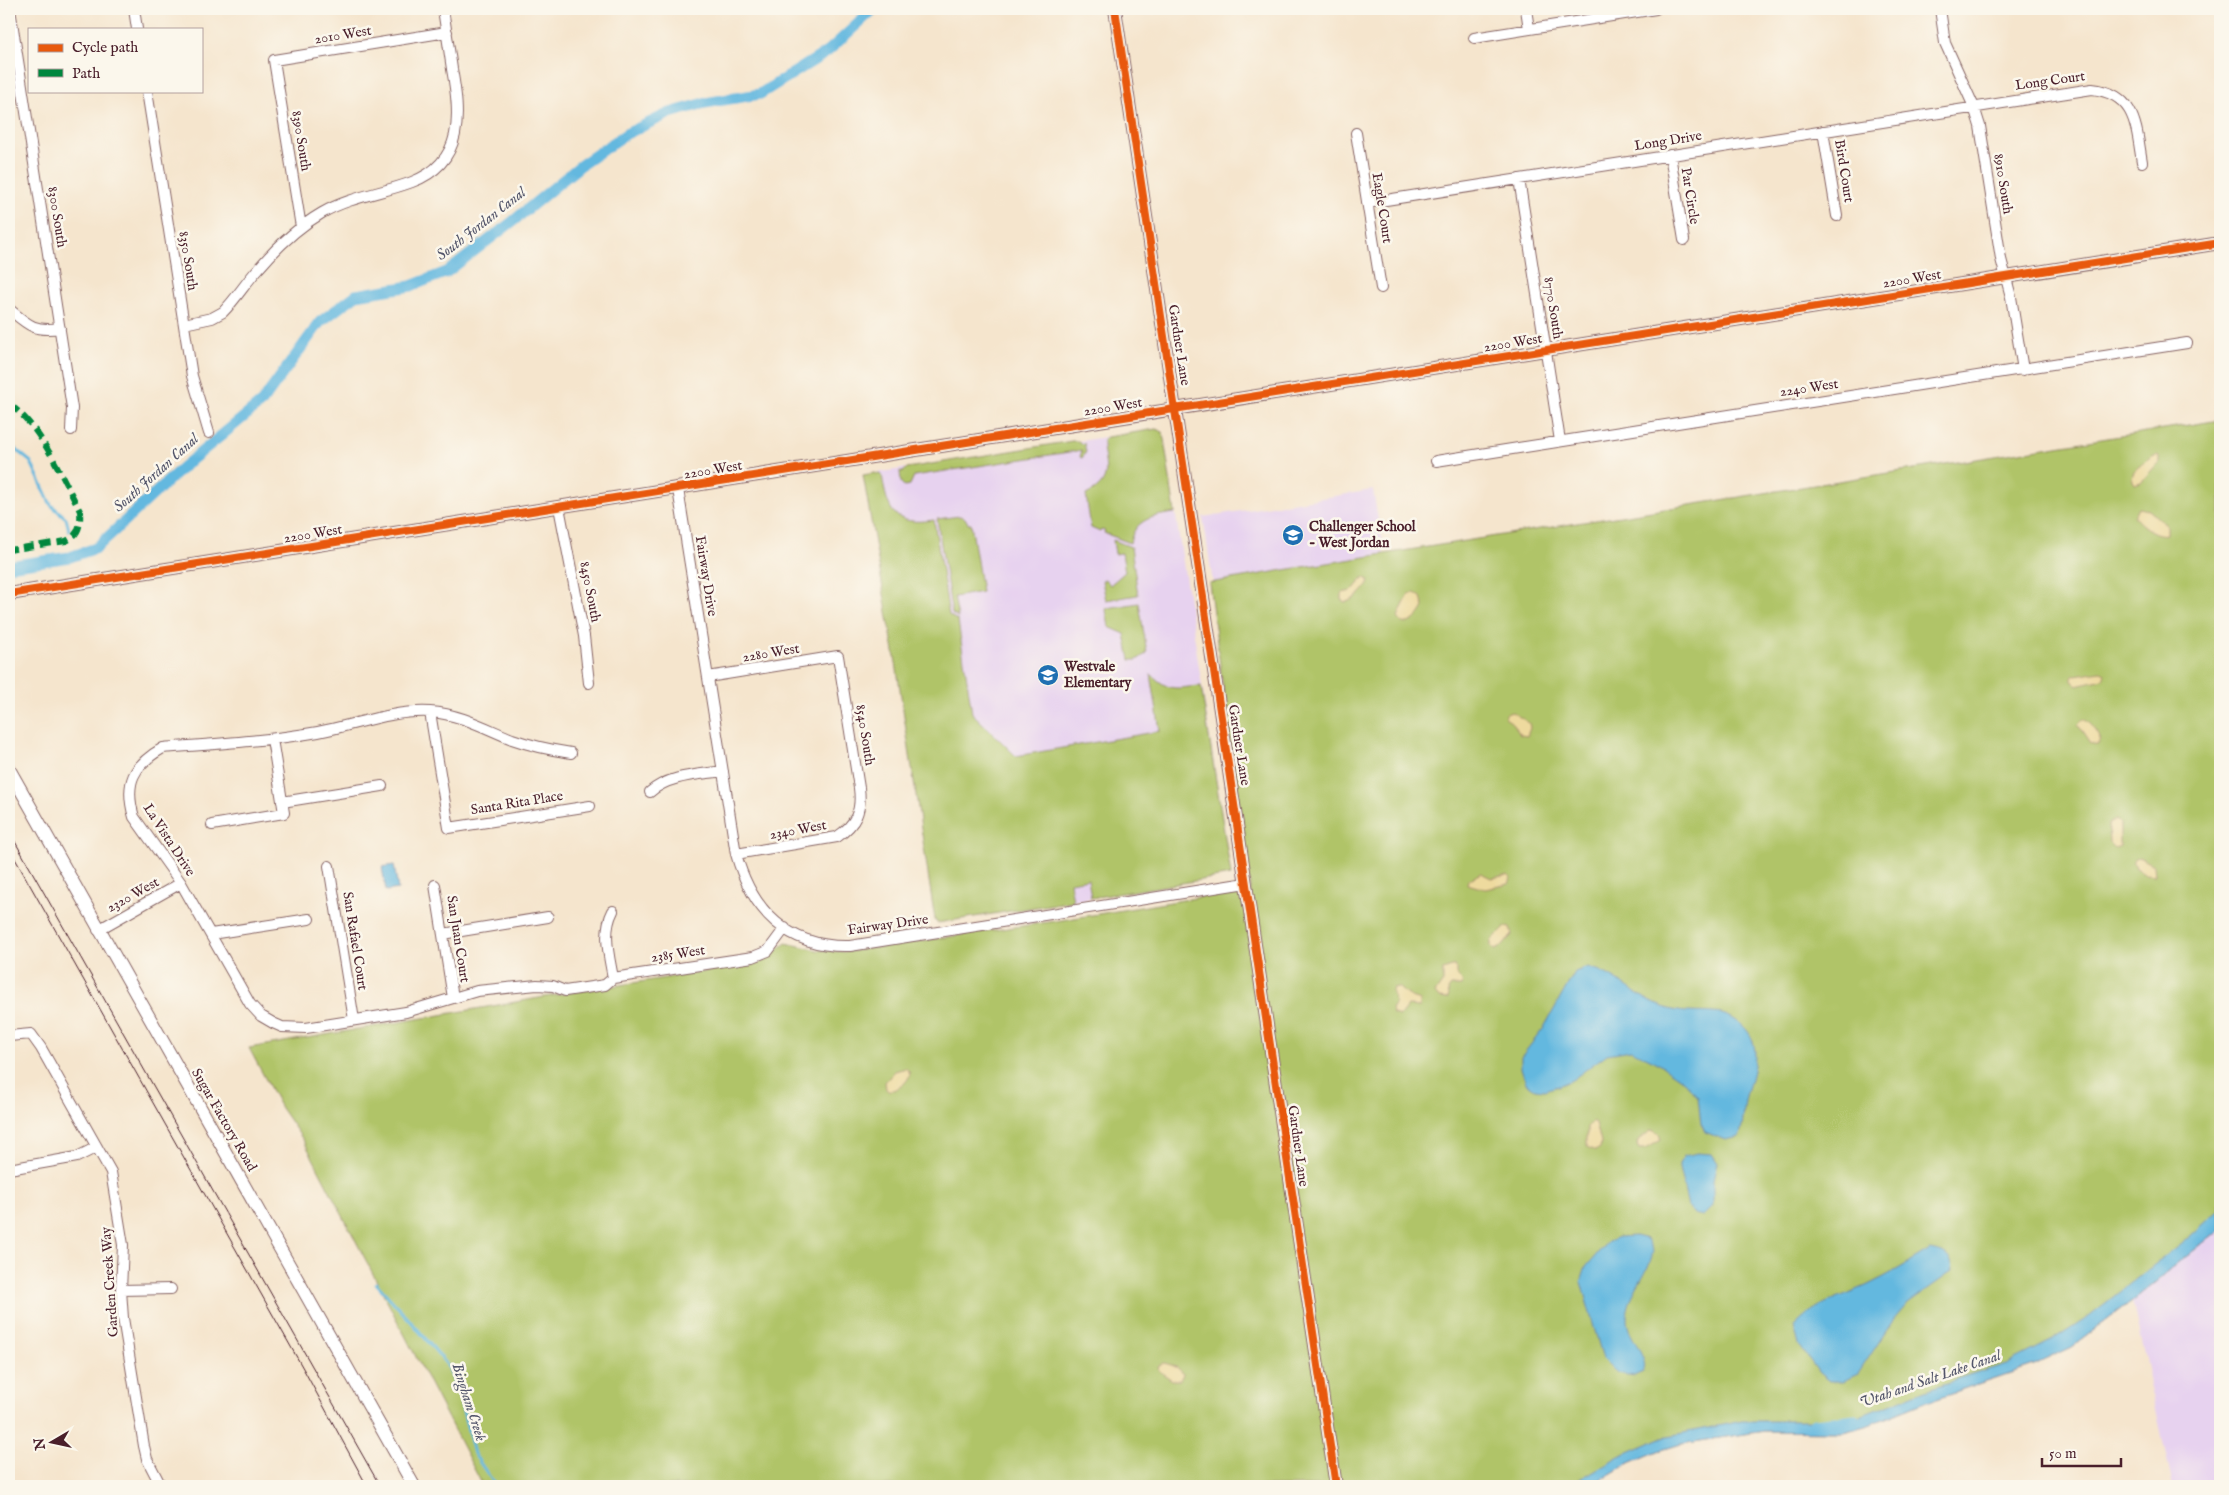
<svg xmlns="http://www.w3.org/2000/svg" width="2229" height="1495" viewBox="0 0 2229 1495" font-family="'IM FELL English',serif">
	<rect width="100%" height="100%" fill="#fbf7ec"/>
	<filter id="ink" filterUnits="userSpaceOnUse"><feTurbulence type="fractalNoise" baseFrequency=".02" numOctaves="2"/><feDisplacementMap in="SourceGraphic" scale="10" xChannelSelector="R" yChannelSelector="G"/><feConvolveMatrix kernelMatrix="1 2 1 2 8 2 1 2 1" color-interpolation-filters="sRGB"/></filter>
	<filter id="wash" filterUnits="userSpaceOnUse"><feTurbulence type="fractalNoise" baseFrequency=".0096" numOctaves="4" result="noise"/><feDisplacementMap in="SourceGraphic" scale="20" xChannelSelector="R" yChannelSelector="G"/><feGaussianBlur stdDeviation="1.12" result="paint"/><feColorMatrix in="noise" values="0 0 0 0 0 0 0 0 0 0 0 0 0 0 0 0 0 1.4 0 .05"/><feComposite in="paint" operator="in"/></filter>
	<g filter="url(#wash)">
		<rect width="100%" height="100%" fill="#f5e5cd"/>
		<path fill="#e7d2ef" d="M1156,429L1163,432L1231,875L937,923L935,920L896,663L863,475Z
			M1373,490L1384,554L1213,583L1203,517Z
			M2220,1219V1486H2173L2132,1301Z"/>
		<path fill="#b0c468" stroke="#7d724a" d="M2220,420V1229L2132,1301L2072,1347L2034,1365L1930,1400L1866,1426L1843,1432L1764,1431L1681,1444L1658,1451L1627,1464L1590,1486H483L304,1141L281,1108L249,1048L568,993L749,965L764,961L786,943L817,950L847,952L1062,920L1237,891L1238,896L1251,894L1209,583L1284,570Z
			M1156,429L1163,432L1175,513C1154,516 1135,518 1130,543L1104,533L1105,531L1101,530L1100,532L1091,528L1086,495C1117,480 1102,463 1103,440L1107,437Z
			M1072,441H1078L1082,444L1084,443L1086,452L1082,458L1080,457L1082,450L914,476L910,485L904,486L901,483L900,471L903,472L907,468Z
			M875,473L882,475C888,512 893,526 934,520L949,615L958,621L972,713L1016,756L1160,731L1151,674C1171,694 1177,687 1201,686L1231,875L1091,898L1088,879L1070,882L1073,901L937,923L935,920L896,663L863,475Z
			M960,516L965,518L968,523H971L982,592L954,597L958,618L952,614L937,519Z
			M1113,540L1131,547L1138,595L1106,600L1102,581L1105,579L1110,585L1125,572L1122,553L1115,554Z
			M1139,603L1147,653L1137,660H1130L1125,634L1109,627L1106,610L1107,608Z"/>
		<path fill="#eeda9e" stroke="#9c7c64" d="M2157,455L2159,456V462L2141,482L2135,484L2132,479L2134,471C2138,467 2152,456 2157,455Z
			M2138,508L2149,510L2167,526V534C2156,537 2140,525 2134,516Z
			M1363,578H1366L1369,582C1366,590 1353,602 1344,602L1342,599V593L1352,591Z
			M1415,593L1421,597L1424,607C1419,616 1412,625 1402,623L1398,618C1399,612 1406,601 1409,594Z
			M2101,671L2105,673L2103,679L2077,685L2072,681V677L2075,675Z
			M1512,712L1529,723L1530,728L1527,736L1520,735L1514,724L1505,718L1506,714Z
			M2083,719C2089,721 2098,732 2100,738L2098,745L2090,743L2078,725Z
			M2116,820L2120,823V846L2115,848L2109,842L2108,824Z
			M2139,857L2154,865L2155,875L2144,874L2136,869L2133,861Z
			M1481,873L1491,878L1508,875L1511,878L1509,884L1485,889L1467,884L1468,880Z
			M1505,927L1510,928L1512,935L1500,948L1494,950L1491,946V941Z
			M1452,967H1456V975L1463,982L1461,986H1451L1448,990L1449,996L1447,999L1439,998L1435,993L1443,982V970Z
			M1398,987L1407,995L1420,1001V1007L1408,1006L1400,1016L1393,1014L1391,1009L1395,1003L1392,991L1393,988Z
			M906,1068L910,1073C909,1082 898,1090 888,1091L886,1089L885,1082L895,1071Z
			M1593,1121L1596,1123L1601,1143L1600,1148L1595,1151L1587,1147V1127Z
			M1652,1130L1659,1134L1661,1140L1646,1149H1639L1637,1145L1638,1140Z
			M1164,1363C1172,1365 1179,1367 1183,1374L1180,1380H1172L1159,1371L1158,1367Z"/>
		<path fill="#63b8df" stroke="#566c85" d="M394,865L398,889L386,891L382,867Z
			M1588,967C1618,974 1639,1001 1669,1009C1685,1014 1705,1011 1722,1014C1730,1016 1736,1020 1742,1025C1764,1045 1753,1071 1746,1096C1743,1109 1744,1124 1739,1137L1725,1140L1705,1132L1701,1124L1698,1097L1685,1082L1656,1062L1631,1050L1607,1054L1572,1080L1558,1086L1544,1090L1535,1089L1526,1083L1521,1068V1057L1543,1029L1575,972Z
			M1697,1153L1711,1154L1717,1163L1713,1181V1206L1703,1216L1694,1214L1688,1206L1679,1168V1164L1684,1156Z
			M2220,1209V1229L2132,1301L2072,1347L2034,1365L1930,1400L1866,1426L1843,1432L1764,1431L1681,1444L1658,1451L1627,1464L1590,1486H1568L1619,1456L1663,1437L1742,1421H1839L1860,1416L1925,1390L2006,1364L2053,1340L2085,1319L2186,1240Z
			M1635,1236L1647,1239L1653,1251C1649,1275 1627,1293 1627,1319C1627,1338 1651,1357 1643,1372L1634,1376L1622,1374L1616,1372L1603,1359L1581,1282L1586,1267L1608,1241L1618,1237Z
			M1930,1250C1944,1252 1952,1256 1953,1271L1908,1303L1892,1322L1858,1374L1843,1381H1829L1819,1373L1799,1345L1794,1327C1812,1304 1842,1297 1868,1285C1889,1275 1910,1262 1930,1250Z"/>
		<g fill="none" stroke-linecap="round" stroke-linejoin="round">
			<path stroke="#63b8df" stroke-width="3" d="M9,444L31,462L51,505L66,518L69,530
				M376,1283L415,1326L448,1366L459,1395L474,1454L496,1486"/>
			<path stroke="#63b8df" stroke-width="11" d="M9,566L70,557L96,548L183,467L262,402L320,322L356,295L411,286L447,272L512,222L581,165L626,134L670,113L705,103L760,94L827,52L874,9
				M1815,1424L1856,1419"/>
		</g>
	</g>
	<g filter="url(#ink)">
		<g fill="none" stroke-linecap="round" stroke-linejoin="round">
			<g stroke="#866464" stroke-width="12">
				<path id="minor" d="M10,9L72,408L71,430
					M134,9L137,29
					M1526,9L1529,29
					M1940,9L1945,43L1974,107L1980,126L2001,259L2011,297L2023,370
					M1474,38L1656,9
					M147,91L192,376L209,433
					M1823,131L1837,216
					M1356,133L1381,288
					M1670,155L1684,240
					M1519,179L1560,441
					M1367,203L2092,89C2136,94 2136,126 2142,162
					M301,227L274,60L447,32
					M9,309C28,325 34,332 60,328
					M184,324L212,318L223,312C236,299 246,282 259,268C277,247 298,227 322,213C349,197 383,193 412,182C465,162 460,114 452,69C449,49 446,29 443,9
					M1436,461L2187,343
					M678,489L736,854C752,911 788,948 850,946L1246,883
					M559,507L584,636L589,683
					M708,677L838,656L859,788C862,811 856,824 837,837L736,854
					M430,712L449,828L590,806
					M571,753C551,750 532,746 512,739C485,728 460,714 430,712C391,710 356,725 318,732C267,741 215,744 163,748C133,765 124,783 134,817L181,883L250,1004L261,1016L273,1023L282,1027L306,1028L406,1012L477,991L537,985L553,986L565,991L605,985L613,978L753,957L768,951L785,928
					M650,792C669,775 699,775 723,771
					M282,802L382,786
					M212,825L284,813L272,739
					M329,866L354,1020
					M435,885L453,998
					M613,911C602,932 609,955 613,978
					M98,930L181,883
					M211,934L309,919
					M443,934L548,917
					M9,1036L31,1034L41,1048L111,1172L123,1245L121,1290L123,1318L144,1446L147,1459L161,1486
					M9,1169L77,1157L97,1147
					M121,1290L171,1289"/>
			</g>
			<g stroke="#866464" stroke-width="14">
				<path id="tertiary" d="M1115,9L1336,1486
					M9,594L2220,243
					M9,769L414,1486"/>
			</g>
			<use href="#minor" stroke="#fff" stroke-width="10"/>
			<use href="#tertiary" stroke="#fff" stroke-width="12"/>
			<path stroke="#4a1f2b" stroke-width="1" d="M9,831L380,1486
				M9,848L304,1370L367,1486"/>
			<path stroke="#00873e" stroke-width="6" stroke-dasharray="12 6" stroke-linecap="butt" d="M9,404C41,426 62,477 80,511C81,525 79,535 66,541L9,550"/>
			<g stroke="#fbf7ec" stroke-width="11">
				<path id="cycleway" d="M1115,9L1336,1486
					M9,594L2220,243"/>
			</g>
			<use href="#cycleway" stroke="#e8590c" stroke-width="8"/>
		</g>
	</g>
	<defs>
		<g id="school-disc" transform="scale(1.125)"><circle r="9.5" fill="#1f6fb2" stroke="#fbf7ec"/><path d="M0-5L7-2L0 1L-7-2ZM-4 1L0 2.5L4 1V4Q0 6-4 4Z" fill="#fff"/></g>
	</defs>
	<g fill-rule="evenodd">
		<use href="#school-disc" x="1293" y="535"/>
		<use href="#school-disc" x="1048" y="675"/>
	</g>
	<g text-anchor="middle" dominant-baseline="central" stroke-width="5" stroke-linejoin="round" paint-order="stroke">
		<g font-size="14" fill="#4a1f2b" stroke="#fbf7ec">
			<text transform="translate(343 35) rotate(-9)">2010 West</text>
			<text transform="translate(2050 81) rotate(-8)">Long Court</text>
			<text transform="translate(301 141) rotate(81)">8390 South</text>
			<text transform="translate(1668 141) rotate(-9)">Long Drive</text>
			<text transform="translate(1844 171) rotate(81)">Bird Court</text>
			<text transform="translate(2003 184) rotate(81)">8910 South</text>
			<text transform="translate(1690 196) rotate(81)">Par Circle</text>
			<text transform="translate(1382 208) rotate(81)">Eagle Court</text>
			<text transform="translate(57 217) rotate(81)">8300 South</text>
			<text transform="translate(188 261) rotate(81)">8350 South</text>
			<text transform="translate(1912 279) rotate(-9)">2200 West</text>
			<text transform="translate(1553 308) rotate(81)">8770 South</text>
			<text transform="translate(1513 343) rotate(-9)">2200 West</text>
			<text transform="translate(1179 345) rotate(81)">Gardner Lane</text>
			<text transform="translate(1809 388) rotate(-8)">2240 West</text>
			<text transform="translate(1113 407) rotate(-9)">2200 West</text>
			<text transform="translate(713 470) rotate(-9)">2200 West</text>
			<text transform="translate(313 534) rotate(-9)">2200 West</text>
			<text transform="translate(706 576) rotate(81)">Fairway Drive</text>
			<text transform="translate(590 592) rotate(79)">8450 South</text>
			<text transform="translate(771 653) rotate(-9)">2280 West</text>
			<text transform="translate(865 735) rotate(81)">8540 South</text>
			<text transform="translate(1239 745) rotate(81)">Gardner Lane</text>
			<text transform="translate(517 803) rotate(-9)">Santa Rita Place</text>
			<text transform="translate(798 830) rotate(-10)">2340 West</text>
			<text transform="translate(169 840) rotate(57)">La Vista Drive</text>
			<text transform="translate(133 895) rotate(-29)">2320 West</text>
			<text transform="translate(888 925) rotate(-8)">Fairway Drive</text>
			<text transform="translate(458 939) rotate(81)">San Juan Court</text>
			<text transform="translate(355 941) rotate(81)">San Rafael Court</text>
			<text transform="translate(678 954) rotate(-8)">2385 West</text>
			<text transform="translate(224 1120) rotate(60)">Sugar Factory Road</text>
			<text transform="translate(1298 1146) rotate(82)">Gardner Lane</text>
			<text transform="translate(110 1282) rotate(-94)">Garden Creek Way</text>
		</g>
		<g font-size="14" font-weight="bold" fill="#4a1f2b" stroke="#fbf7ec" text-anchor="start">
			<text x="1309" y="527">Challenger School<tspan x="1309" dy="16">- West Jordan</tspan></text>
			<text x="1064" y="667">Westvale<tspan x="1064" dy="16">Elementary</tspan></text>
		</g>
		<g font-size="15" font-style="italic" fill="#53556a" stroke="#fbf7ec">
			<text transform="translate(481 224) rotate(-38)">South Jordan Canal</text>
			<text transform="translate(156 473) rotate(-42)">South Jordan Canal</text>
			<text transform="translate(1930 1379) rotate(-19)">Utah and Salt Lake Canal</text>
			<text transform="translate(469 1402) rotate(72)">Bingham Creek</text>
		</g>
	</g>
	<rect width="2229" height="1495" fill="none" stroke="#fbf7ec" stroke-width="30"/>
	<rect x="28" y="28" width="175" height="65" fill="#fbf7ec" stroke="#b4a19f"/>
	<rect x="38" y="44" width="25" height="8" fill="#e8590c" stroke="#b4a19f"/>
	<text x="72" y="52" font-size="15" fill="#4a1f2b">Cycle path</text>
	<rect x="38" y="69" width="25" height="8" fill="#00873e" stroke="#b4a19f"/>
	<text x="72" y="78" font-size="15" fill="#4a1f2b">Path</text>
	<g transform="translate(52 1442) rotate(261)" stroke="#fbf7ec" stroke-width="4" paint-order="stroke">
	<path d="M0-4L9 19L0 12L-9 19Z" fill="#4a1f2b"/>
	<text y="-8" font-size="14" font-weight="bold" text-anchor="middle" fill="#4a1f2b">N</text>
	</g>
	<path d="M2042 1458v8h79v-8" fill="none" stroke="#4a1f2b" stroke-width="2.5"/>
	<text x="2049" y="1458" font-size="15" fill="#4a1f2b" stroke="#fbf7ec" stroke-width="4" paint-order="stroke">50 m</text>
</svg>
